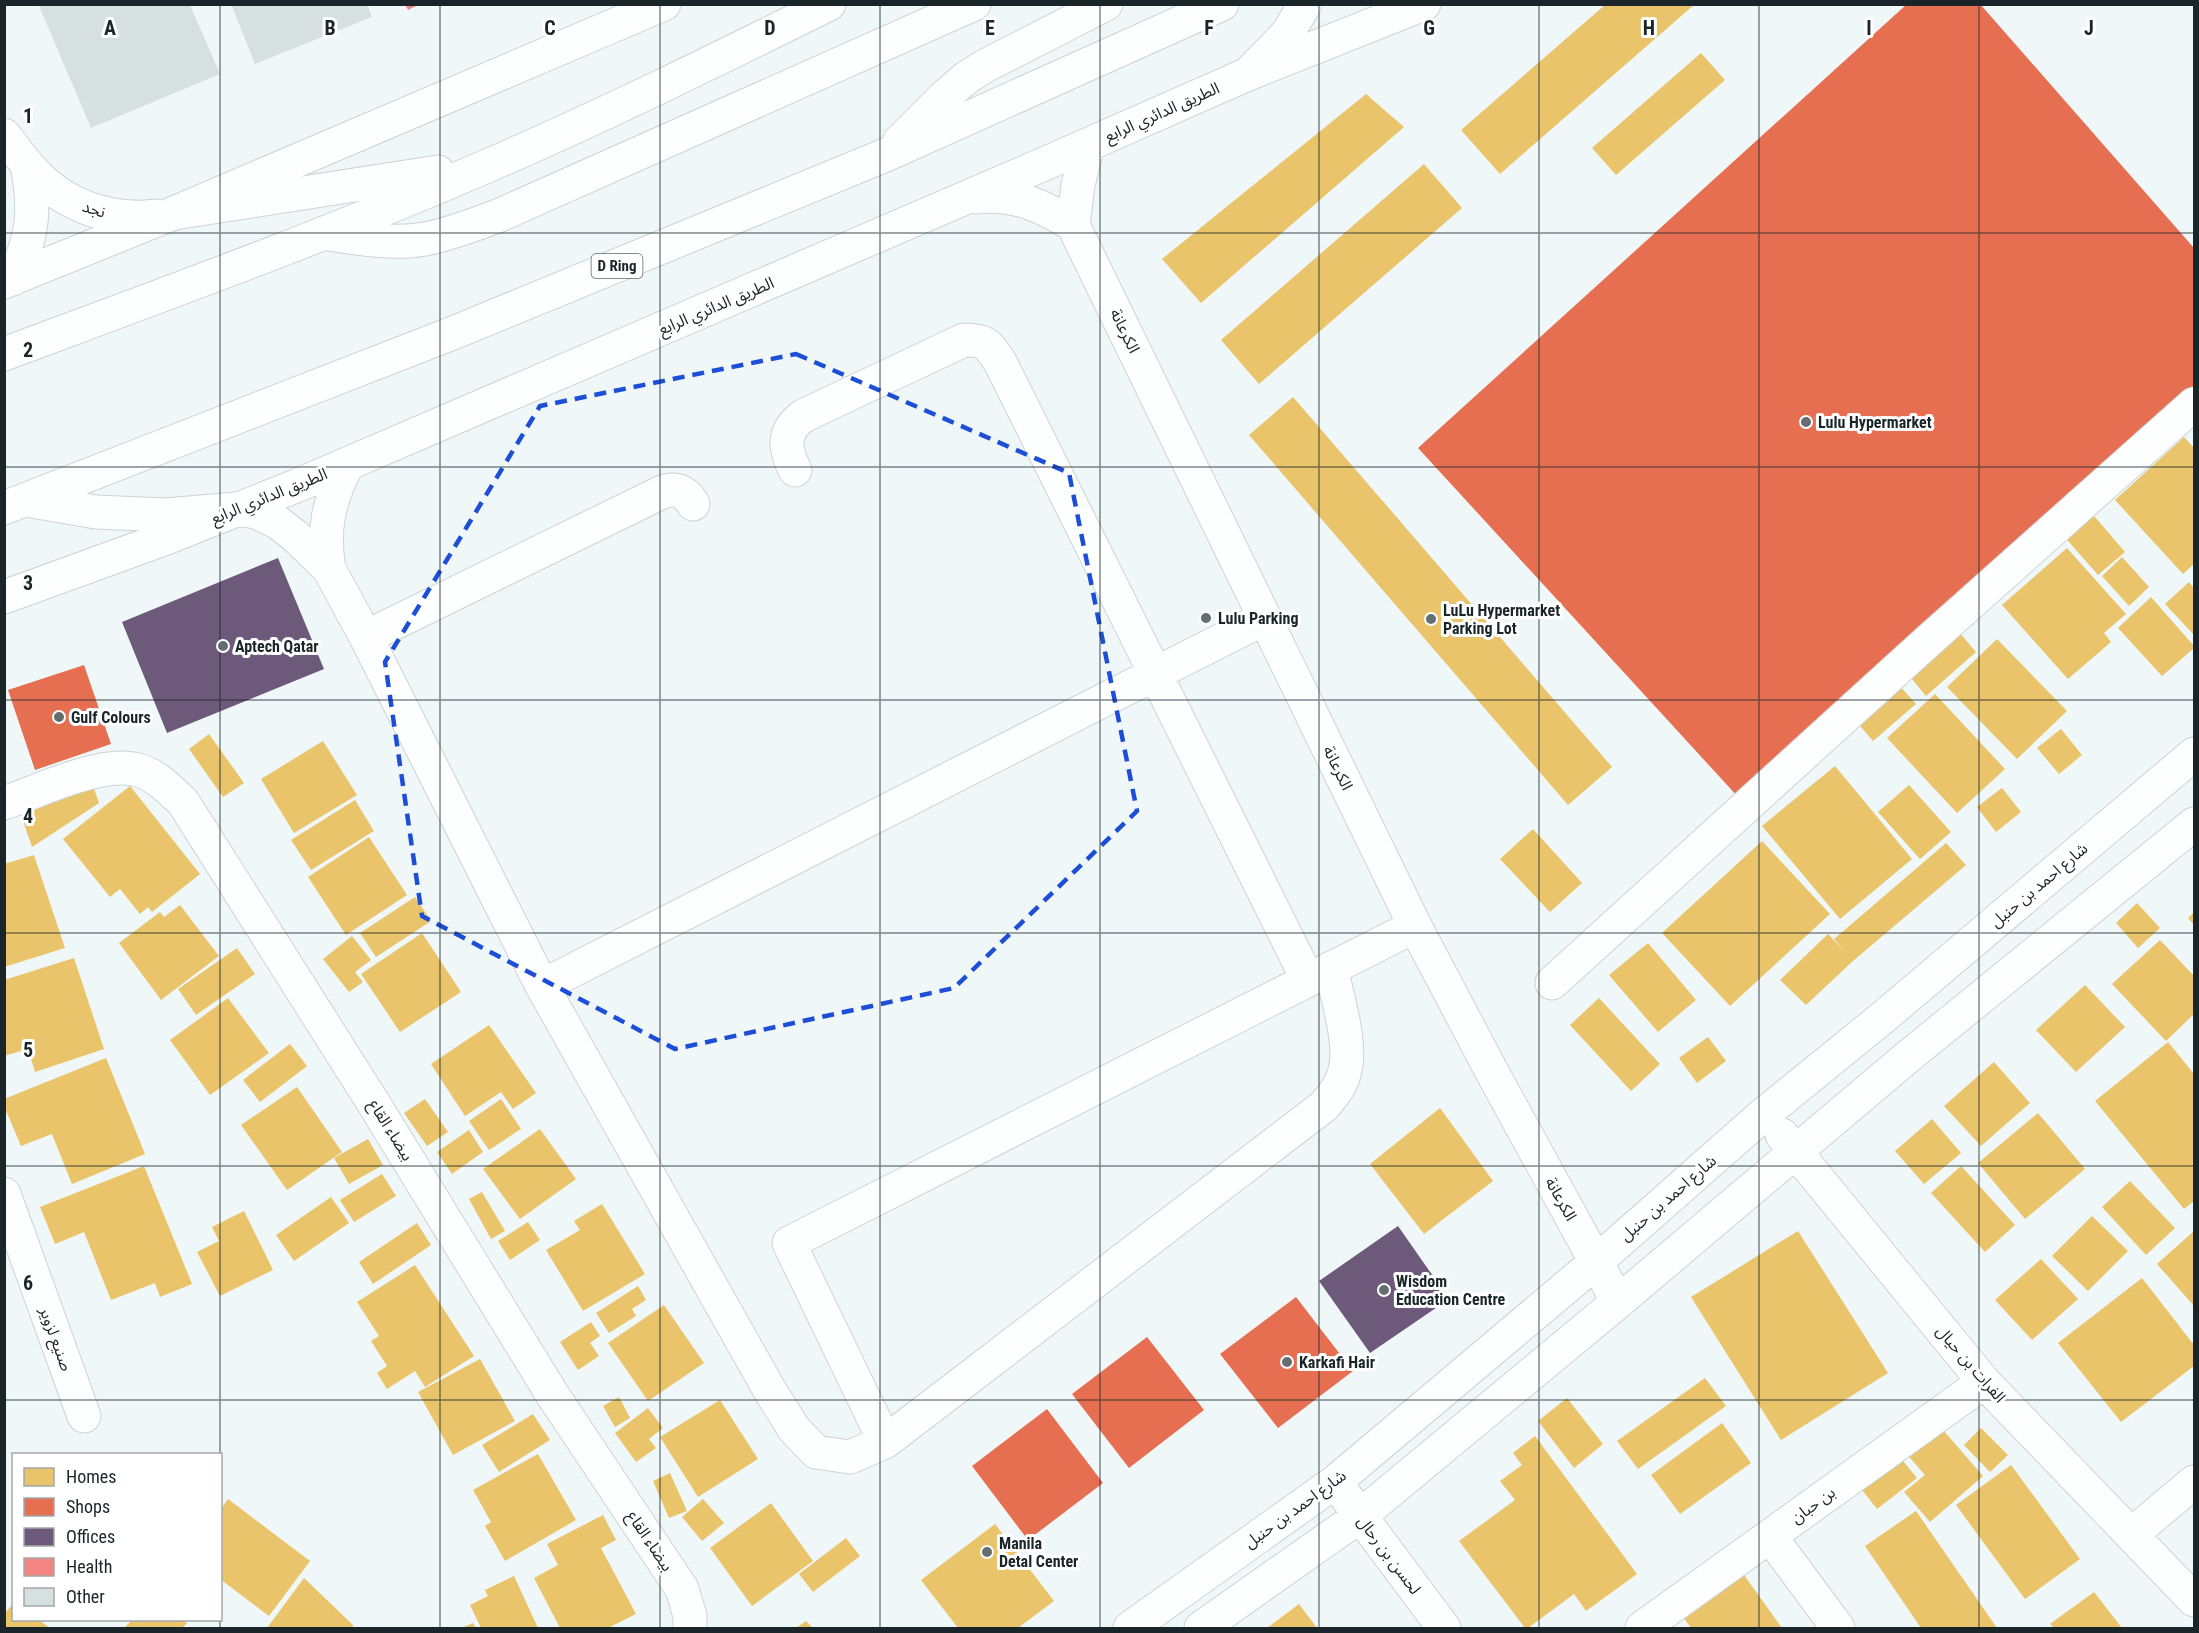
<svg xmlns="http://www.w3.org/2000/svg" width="2199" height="1633" viewBox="0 0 2199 1633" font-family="'Roboto Condensed','Noto Sans Arabic',sans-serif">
	<rect width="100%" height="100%" fill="#f0f7f8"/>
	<path fill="#e9c46a" d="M1606,4H1695L1500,174L1461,130Z
		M1701,53L1725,80L1616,175L1592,148Z
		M1366,94L1404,127L1201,303L1162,259Z
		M1424,164L1462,208L1259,384L1221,340Z
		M1293,397L1612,767L1568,805L1249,435Z
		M2184,437L2194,448V564L2183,574L2115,500Z
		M2089,510L2125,552L2098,575L2061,533Z
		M2067,548L2126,614L2104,633L2111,642L2068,679L2002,605Z
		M2122,557L2149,587L2129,606L2102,576Z
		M2189,582L2194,588V635L2165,604Z
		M2151,597L2194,646V648L2162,676L2118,628Z
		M1958,631L1976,652L1926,696L1908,674Z
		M1997,639L2067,711L2017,759L1947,687Z
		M1897,683L1916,704L1873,741L1855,720Z
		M1935,694L2005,769L1957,813L1887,738Z
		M2061,729L2082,755L2059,774L2037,748Z
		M209,734L244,783L223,797L189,749Z
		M323,741L357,795L294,833L261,779Z
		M1835,766L1912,859L1840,919L1762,826Z
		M92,783L99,803L32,847L19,809Z
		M1909,785L1951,832L1920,859L1878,812Z
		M130,786L200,874L152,912L148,907L140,914L120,889L110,897L63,839Z
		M2002,788L2021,812L1996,832L1977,807Z
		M355,800L374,831L311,870L291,840Z
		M1533,829L1582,883L1550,912L1500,859Z
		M369,837L407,895L346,935L308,877Z
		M1762,841L1830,914L1730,1006L1662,933Z
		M1946,843L1966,865L1853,961L1806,1005L1780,980L1828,934L1846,953L1834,939Z
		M34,855L65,948L4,967V864Z
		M415,897L431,921L376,957L360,933Z
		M2137,903L2160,928L2138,948L2116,923Z
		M180,905L219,956L161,1000L119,943L160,912L164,917Z
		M2194,912V925L2188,918Z
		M422,933L461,992L400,1032L361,974Z
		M352,936L371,960L355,972L363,982L349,992L323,959Z
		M2160,940L2194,976V1014L2166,1041L2112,984Z
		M1648,943L1696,1000L1658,1032L1609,975Z
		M237,948L255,974L196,1015L178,989Z
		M74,958L104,1049L35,1072L28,1049L4,1056V980Z
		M2085,985L2125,1027L2076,1072L2036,1030Z
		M228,998L269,1053L210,1095L170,1040Z
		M1599,998L1660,1064L1631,1091L1570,1025Z
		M489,1025L536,1093L513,1109L501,1092L465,1116L431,1064Z
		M1708,1037L1726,1061L1697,1083L1679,1058Z
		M2168,1042L2194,1074V1201L2184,1209L2095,1101Z
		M290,1044L307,1066L260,1102L243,1080Z
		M106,1058L145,1154L72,1184L52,1134L21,1146L4,1106V1099Z
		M1994,1062L2030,1103L1981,1146L1944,1106Z
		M297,1087L342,1152L287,1190L241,1125Z
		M425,1099L448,1132L427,1146L404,1113Z
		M501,1099L521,1129L489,1150L469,1121Z
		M1440,1108L1493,1181L1424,1234L1370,1164Z
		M2038,1113L2085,1169L2025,1219L1978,1163Z
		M1932,1119L1961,1153L1924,1184L1895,1151Z
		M540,1129L576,1179L520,1219L483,1169Z
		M469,1130L483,1152L452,1174L437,1152Z
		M368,1139L383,1165L349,1184L334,1158Z
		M144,1166L192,1284L160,1297L155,1283L111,1300L84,1232L55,1244L40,1207Z
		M1961,1166L2015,1225L1985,1252L1931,1193Z
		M382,1174L396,1196L354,1222L340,1200Z
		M2130,1181L2175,1228L2146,1255L2102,1207Z
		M482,1192L505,1231L491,1239L469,1199Z
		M331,1197L349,1223L294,1261L276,1235Z
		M602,1204L645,1274L583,1311L546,1250L580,1230L574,1221Z
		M244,1211L273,1270L220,1296L197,1252L219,1241L212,1227Z
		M2092,1216L2128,1251L2088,1291L2052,1256Z
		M528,1222L540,1240L510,1260L498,1241Z
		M417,1223L431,1245L373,1284L359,1262Z
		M1798,1231L1888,1373L1781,1440L1691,1297Z
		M2194,1231V1306L2157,1264Z
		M2041,1259L2078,1299L2032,1340L1995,1300Z
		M415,1265L474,1356L425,1387L415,1371L387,1389L377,1373L387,1366L371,1341L379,1336L357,1302Z
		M2142,1278L2194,1345V1366L2121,1422L2058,1343Z
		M638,1286L646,1300L632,1309L636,1316L609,1333L596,1313Z
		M664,1305L704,1363L648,1401L608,1343Z
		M591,1322L600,1336L590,1343L599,1356L578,1370L560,1342Z
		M480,1359L515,1421L453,1455L418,1392Z
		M1705,1378L1726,1406L1638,1469L1617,1441Z
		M619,1397L630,1418L615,1427L603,1406Z
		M1567,1398L1603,1444L1574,1468L1538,1421Z
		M720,1400L758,1459L698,1497L660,1437Z
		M648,1408L663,1428L649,1439L656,1448L636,1462L615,1433Z
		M533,1414L550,1440L499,1472L482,1445Z
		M1722,1423L1751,1463L1680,1514L1651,1475Z
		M1937,1423L1983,1476L1930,1522L1904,1492L1925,1475L1904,1451Z
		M1981,1428L2008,1455L1990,1472L1964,1445Z
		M1535,1436L1637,1574L1586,1611L1574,1594L1528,1628H1525L1459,1541L1515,1500L1500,1481L1522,1465L1513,1453Z
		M1894,1450L1917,1478L1877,1509L1855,1481Z
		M538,1454L576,1520L505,1561L485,1526L491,1522L473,1490Z
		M2011,1465L2080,1559L2025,1599L1956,1505Z
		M670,1473L687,1511L669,1518L653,1481Z
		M228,1499L310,1561L269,1616L220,1579V1510Z
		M703,1499L724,1523L702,1541L682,1517Z
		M771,1503L813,1561L752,1606L710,1548Z
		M1916,1511L1997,1628H1921L1865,1546Z
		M603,1515L616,1540L601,1548L636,1614L608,1628H560L534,1578L558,1565L547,1544Z
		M995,1524L1054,1601L1018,1628H958L921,1580Z
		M846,1538L860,1556L813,1592L799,1574Z
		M1744,1575L1782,1628H1691L1683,1617Z
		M514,1576L538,1628H481L470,1605L488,1596L485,1590Z
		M304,1578L354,1626L350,1628H267Z
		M2094,1592L2122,1628H2054L2050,1624Z
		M14,1603V1620H39L50,1628H4V1614Z
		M1299,1604L1317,1628H1267Z
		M132,1620H182L187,1623L182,1628H124Z
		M806,1621L813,1628H796Z
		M473,1623L476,1628H461Z"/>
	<path fill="#e76f51" d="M1907,4H1980L2194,248V395L1739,798L1418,448Z
		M84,665L111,744L35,770L8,690Z
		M1296,1297L1353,1371L1278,1428L1220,1354Z
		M1147,1337L1204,1410L1129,1468L1072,1394Z
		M1047,1409L1103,1483L1028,1540L972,1466Z"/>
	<path fill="#6d597a" d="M278,558L324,669L167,733L122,622Z
		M1398,1226L1449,1299L1370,1353L1319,1281Z"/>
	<path fill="#f28482" d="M405,4H420L408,10Z"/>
	<path fill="#d6e0e1" d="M231,4H367L372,17L255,64Z
		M42,5H190L220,74L91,128L39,6Z"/>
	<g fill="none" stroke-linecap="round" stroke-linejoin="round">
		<g stroke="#cbd4d6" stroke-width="35">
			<path id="minor" d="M4,135C18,153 32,173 50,187C78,210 119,221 155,216
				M1088,145L1078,185L1073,225L1415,926L1492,1072L1618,1302
				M976,197C1013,193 1042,205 1073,225
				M13,279C33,236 36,211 27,165
				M4,282L174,213L664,4
				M795,470C784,448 782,432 803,416L964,340C986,340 988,344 1000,362L1308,980
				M236,509L256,512L277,522L294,535L329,569L366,637L542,986L769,1389L794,1429L816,1452L850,1457L885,1442
				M329,569C322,529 329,500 347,465
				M4,597L169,537L296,486L1044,164L1248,74L1424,4
				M366,637L660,493C675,487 685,490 693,504
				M4,803C39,791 102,760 138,770C156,775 169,789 183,802L374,1104L552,1394L682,1589L690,1616V1628
				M1331,968C1337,995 1352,1045 1345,1070C1342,1085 1333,1095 1324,1106L885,1442L789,1243L1415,926
				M1552,983L1927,642L2194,404
				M542,986L1265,618
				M1782,1135L1984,1382L2194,1600
				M4,1194L84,1416
				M1347,1498L1444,1628
				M2131,1535L2194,1482
				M1770,1536L1838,1628
				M1130,1628L1335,1482L1596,1262L1764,1114L1881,1019L2194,754
				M1201,1628L1360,1516L1618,1302L1904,1060L2194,824
				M1642,1628L1984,1382"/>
		</g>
		<g stroke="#cbd4d6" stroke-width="35">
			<path id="major" d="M1248,74L1287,34L1305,4
				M899,142L944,97L966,78L985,66L1106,4
				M174,213L438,172
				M323,233C356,238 392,245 425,239C451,234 476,224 500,215L974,4
				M4,354C168,293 333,233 494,163C607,114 718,59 829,4
				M26,500L96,512L166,515L236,509
				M4,508L453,333L888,154L1222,4"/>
		</g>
		<use href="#minor" stroke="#fdfefe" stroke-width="33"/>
		<use href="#major" stroke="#fdfefe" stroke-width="33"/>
	</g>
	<path fill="none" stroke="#1d4ed8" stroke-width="4.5" stroke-dasharray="12 8" stroke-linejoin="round" d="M796,354L1069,473L1137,811L954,988L675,1049L422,916L385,662L540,406Z"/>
	<path fill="none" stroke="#192529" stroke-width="1.5" stroke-opacity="0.55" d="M220,4V1454M440,4V1628M660,4V1628M880,4V1628M1100,4V1628M1319,4V1628M1539,4V1628M1759,4V1628M1979,4V1628M4,233H2194M4,467H2194M4,700H2194M4,933H2194M4,1166H2194M4,1400H2194M220,1620V1628"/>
	<g fill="#646e71" stroke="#fff" stroke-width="2">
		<circle cx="1806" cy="422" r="6"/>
		<circle cx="1206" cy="618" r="6"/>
		<circle cx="1431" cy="619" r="6"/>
		<circle cx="223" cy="646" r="6"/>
		<circle cx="59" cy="717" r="6"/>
		<circle cx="1384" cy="1290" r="6"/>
		<circle cx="1287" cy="1362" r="6"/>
		<circle cx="987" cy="1552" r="6"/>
	</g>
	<g text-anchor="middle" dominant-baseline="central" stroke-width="6" stroke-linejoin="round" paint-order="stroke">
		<rect fill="#fff" stroke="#5e6669" stroke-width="1.5" x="591.5" y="254" width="51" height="24" rx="4.5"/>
		<g font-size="15" font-weight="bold" fill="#192529">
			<text x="617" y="266">D Ring</text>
		</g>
		<g font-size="16" fill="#192529" stroke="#fff">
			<text transform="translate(1162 112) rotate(-24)">الطريق الدائري الرابع</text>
			<text transform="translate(94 209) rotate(18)">نجد</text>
			<text transform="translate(716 306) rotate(-23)">الطريق الدائري الرابع</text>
			<text transform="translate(1125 331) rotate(64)">الكرعانة</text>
			<text transform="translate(269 496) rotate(-22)">الطريق الدائري الرابع</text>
			<text transform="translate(1338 768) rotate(64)">الكرعانة</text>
			<text transform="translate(2039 885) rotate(-40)">شارع احمد بن حنبل</text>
			<text transform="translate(391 1130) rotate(58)">بيضاء القاع</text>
			<text transform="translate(1668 1198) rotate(-41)">شارع احمد بن حنبل</text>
			<text transform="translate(1561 1199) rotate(61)">الكرعانة</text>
			<text transform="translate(56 1339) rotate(70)">صنيع لزوير</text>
			<text transform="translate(1971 1364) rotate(49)">الفرات بن حيال</text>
			<text transform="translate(1813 1505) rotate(-36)">بن حبان</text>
			<text transform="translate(1295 1509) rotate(-36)">شارع احمد بن حنبل</text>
			<text transform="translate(650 1541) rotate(56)">بيضاء القاع</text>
			<text transform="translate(1389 1555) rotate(53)">لحسن بن رحال</text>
		</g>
		<g font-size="16" font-weight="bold" fill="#192529" stroke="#fff" text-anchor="start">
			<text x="1818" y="422">Lulu Hypermarket</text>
			<text x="1443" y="610">LuLu Hypermarket<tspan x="1443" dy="18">Parking Lot</tspan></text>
			<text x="1218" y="618">Lulu Parking</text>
			<text x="235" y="646">Aptech Qatar</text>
			<text x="71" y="717">Gulf Colours</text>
			<text x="1396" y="1281">Wisdom<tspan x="1396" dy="18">Education Centre</tspan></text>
			<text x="1299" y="1362">Karkafi Hair</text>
			<text x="999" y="1543">Manila<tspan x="999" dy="18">Detal Center</tspan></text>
		</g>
	</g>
	<g font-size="20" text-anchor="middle" font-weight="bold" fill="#192529" stroke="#fff" stroke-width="6" stroke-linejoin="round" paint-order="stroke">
		<text x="110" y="35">A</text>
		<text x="330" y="35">B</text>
		<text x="550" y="35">C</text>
		<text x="770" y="35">D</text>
		<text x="990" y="35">E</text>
		<text x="1209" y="35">F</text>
		<text x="1429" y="35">G</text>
		<text x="1649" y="35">H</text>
		<text x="1869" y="35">I</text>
		<text x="2089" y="35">J</text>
		<text x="28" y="123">1</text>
		<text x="28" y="357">2</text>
		<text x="28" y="590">3</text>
		<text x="28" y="823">4</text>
		<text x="28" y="1057">5</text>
		<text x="28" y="1290">6</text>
	</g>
	<rect width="2199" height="1633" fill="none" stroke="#192529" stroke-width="12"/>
	<rect x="12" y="1453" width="210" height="168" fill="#ffffff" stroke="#a3a8a9" stroke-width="1.5"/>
	<rect x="24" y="1468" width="30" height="18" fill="#e9c46a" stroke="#a3a8a9" stroke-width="1.5"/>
	<text x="66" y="1483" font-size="18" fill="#192529">Homes</text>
	<rect x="24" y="1498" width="30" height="18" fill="#e76f51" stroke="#a3a8a9" stroke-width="1.5"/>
	<text x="66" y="1513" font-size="18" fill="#192529">Shops</text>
	<rect x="24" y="1528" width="30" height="18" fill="#6d597a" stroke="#a3a8a9" stroke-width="1.5"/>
	<text x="66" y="1543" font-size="18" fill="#192529">Offices</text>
	<rect x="24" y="1558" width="30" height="18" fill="#f28482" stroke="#a3a8a9" stroke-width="1.5"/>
	<text x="66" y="1573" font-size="18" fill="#192529">Health</text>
	<rect x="24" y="1588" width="30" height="18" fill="#d6e0e1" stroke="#a3a8a9" stroke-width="1.5"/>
	<text x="66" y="1603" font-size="18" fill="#192529">Other</text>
</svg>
